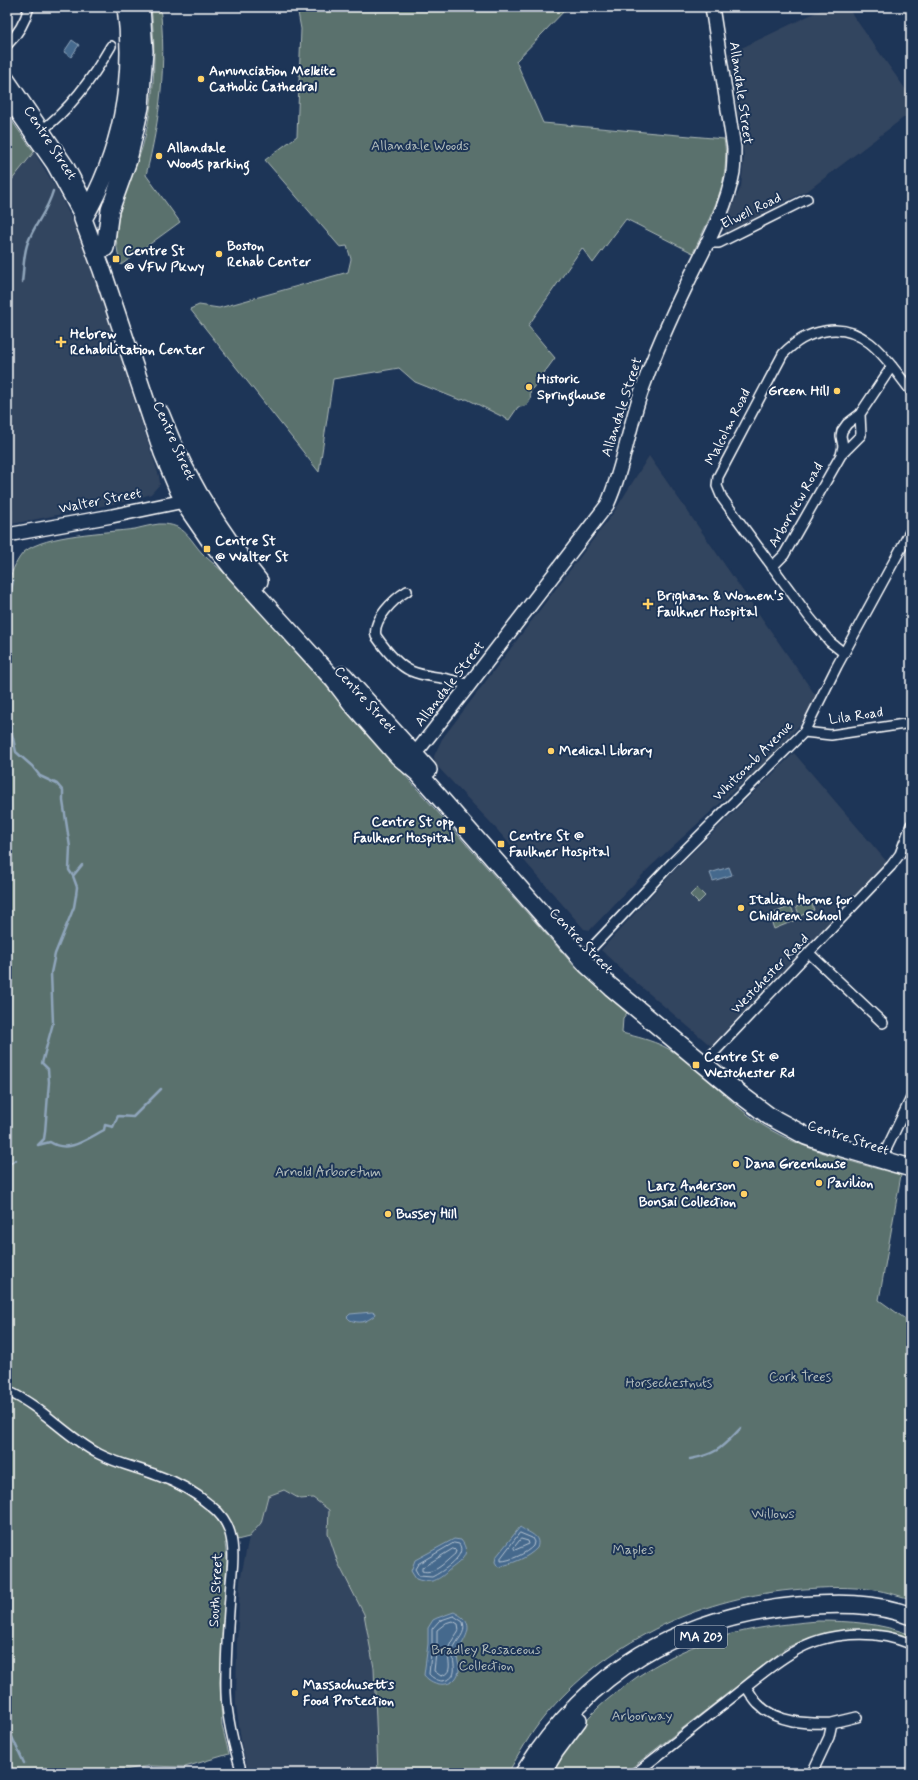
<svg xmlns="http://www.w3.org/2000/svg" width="918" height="1780" viewBox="0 0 918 1780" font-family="Mynerve,sans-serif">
	<rect width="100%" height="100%" fill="#1d3557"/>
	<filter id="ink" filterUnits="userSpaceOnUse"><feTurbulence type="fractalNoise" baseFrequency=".025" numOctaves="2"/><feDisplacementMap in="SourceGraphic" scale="8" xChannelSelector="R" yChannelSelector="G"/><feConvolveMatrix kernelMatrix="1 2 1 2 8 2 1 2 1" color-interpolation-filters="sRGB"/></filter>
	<g filter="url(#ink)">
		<path fill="#33445e" d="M827,7H847L911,97V112L810,189L725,233L724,224L741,187L744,156L729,54Z
			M34,152L59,193L77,230L93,273L159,476L160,484L151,494L132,500L7,525V186Z
			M649,456L816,696L803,721L772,756L650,867L590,930L584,929L492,824L435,764L434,756L442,739L614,512Z
			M794,753L887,862L711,1046L625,973L601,950L674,871Z
			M284,1490L300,1499L313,1498L329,1510L328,1533L338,1563L364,1614L374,1668L378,1773H249L242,1748L236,1704L237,1644L240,1581L249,1537L261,1523L268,1496Z"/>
		<path fill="#5a716d" stroke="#acb8b6" d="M151,7H160C167,63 160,120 146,175L180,222L121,265C105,217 134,183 145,137C155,94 156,50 151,7Z
			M297,7H568L516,61L543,123L724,139C732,181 710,216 693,253L626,219L593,263L582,248L528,326L555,358L530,392C532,402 528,407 518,407L509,420L467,399L460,400L415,382L399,368L333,379L319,472L190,309L199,305L219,308L348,272L351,259L347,246L340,247L265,160L297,136L301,29Z
			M7,114L34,152L7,186Z
			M159,524C187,523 189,541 206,557C214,564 222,571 230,578L576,968L627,1013L623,1018L622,1033C637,1037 651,1040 665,1047C696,1063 725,1099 755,1120C796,1149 853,1162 901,1175L879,1300L911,1323V1599C896,1595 882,1590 867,1589C841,1586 816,1588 791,1590C696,1599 605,1643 544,1717C530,1734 519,1754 508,1773H378L374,1668L364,1614L338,1563L328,1533L329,1510L313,1498L300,1499L284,1490L268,1496L261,1523L249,1537L225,1543L227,1559L220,1682L222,1726L229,1754L185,1767L149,1766L104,1773H7V579H9C13,570 17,559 24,552C46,534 106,533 135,529C143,527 151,525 159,524Z
			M697,888L705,896L698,903L690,895Z
			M811,901L814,910L800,916L796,907Z
			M791,906L796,920L774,929L769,915Z
			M818,1621C850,1621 881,1623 911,1635V1640C867,1624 828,1628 786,1648L625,1773H550C563,1754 575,1733 590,1716C604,1701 621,1689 637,1677C697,1637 747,1627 818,1621Z"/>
		<path fill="#45698d" stroke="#8fa5bb" d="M72,40L79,45L71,57L64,52Z
			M729,867L732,875L713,881L710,873Z
			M372,1312L375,1313L374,1316C366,1322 360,1324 350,1320L347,1317L350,1314Z
			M520,1527C528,1533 542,1535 537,1548C528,1558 511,1564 498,1567L495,1562L496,1557Z
			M454,1539L461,1540C473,1555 459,1562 448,1571C444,1575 438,1580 432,1581C427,1582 421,1581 416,1579L411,1571L415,1560Z
			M454,1612C471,1621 471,1628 462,1644C460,1647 458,1649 457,1652C456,1659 460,1665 459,1671C455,1689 433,1687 424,1675L428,1644V1628L433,1620L437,1618Z"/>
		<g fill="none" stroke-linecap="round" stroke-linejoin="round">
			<path stroke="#b5c3d1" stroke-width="1" d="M520,1533L532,1538L534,1542L533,1546C527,1553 510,1561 501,1561V1558Z
				M521,1539L528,1541L529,1544L515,1550L514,1548Z
				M454,1543L459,1544C468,1555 442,1572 432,1577L419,1576L415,1569L418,1564Z
				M453,1549L456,1550L455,1554C446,1561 435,1575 422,1571V1568Z
				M454,1616L463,1622C467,1635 456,1639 453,1650C451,1661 462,1679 442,1681C438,1681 431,1677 429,1674L432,1644V1629L439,1621Z
				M453,1621L458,1624L459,1630C456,1635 451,1641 449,1647C445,1658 456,1672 441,1676L434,1671L437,1644V1630L446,1623Z"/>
			<path stroke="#8fa5bb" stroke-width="2.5" d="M22,282C24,269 23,255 28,242C35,223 47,212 53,191
				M7,502L11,510V519
				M7,612L13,580
				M7,711L16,752L32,766L40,776L57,784L63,791V801L70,847L69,870L73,876L77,887L76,895L74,907L55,954L51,973L53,1023L42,1063L48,1069L49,1082L45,1132L44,1139L38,1145
				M73,876L82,865
				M38,1145L50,1142C68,1154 87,1139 104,1130L105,1125L113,1127L118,1116L133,1117L161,1089
				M7,1165L16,1160
				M690,1459C718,1454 722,1447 741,1428
				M7,1731L12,1737L24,1763"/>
			<g stroke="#fff" stroke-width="12">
				<path id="street" d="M7,45C18,34 25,23 29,7
					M38,133C70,110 92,79 111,46
					M707,243H719L807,199
					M842,454L861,435L860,414
					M772,567L784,555L841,455L843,446L841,436L842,431L847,424L860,414L892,366
					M407,591C394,599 372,620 376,636C385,649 397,665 411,671C424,677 438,676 451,680C457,681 463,683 469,685
					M844,653L830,642L810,618L722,498L717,486L718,477L783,354C796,341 807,334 825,331C866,323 889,363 911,391
					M804,732L831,735L911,723
					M809,953L883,1023
					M581,959L672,863L804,732L837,666L911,530
					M703,1064L891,866L900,854L911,825
					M881,1160L911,1098
					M7,1391C42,1406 66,1437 99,1454C118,1464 139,1468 159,1476C177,1482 196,1493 211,1506C220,1513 227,1522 230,1533C236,1554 231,1575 230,1596C228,1628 225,1661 226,1693C227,1720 234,1747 242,1773
					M746,1687C750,1692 753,1699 758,1704C776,1723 808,1724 832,1723L829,1737L812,1773
					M832,1723L857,1717
					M636,1773C666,1750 695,1726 725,1703C747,1686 769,1666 793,1652C827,1631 875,1629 911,1644"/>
			</g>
			<g stroke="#fff" stroke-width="16">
				<path id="secondary" d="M7,78L67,166L89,208
					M7,98L53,164L83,219
					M7,535L112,516L184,501L192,497
					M408,761L422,745L469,685L607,505C624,468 629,423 644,384C656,350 671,317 687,284C704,248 726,212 733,172C734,165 734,156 734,148L712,7"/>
			</g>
			<g stroke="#fff" stroke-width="20">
				<path id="highway" d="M126,7C136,81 121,154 83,219L102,270L163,453L178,489L189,510L209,539L234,570L334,680L353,705L398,756L418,773L587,965L611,987L741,1095L769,1116L806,1136L832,1145L911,1168
					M105,248L110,210L128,160L140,107L144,51L141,7
					M160,413C183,474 218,530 259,581
					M343,675L428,770
					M524,1773C589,1671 678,1617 798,1606C836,1603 874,1602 911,1616
					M542,1773L555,1751L578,1720"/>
			</g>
			<use href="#street" stroke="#1d3557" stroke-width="9"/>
			<use href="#secondary" stroke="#1d3557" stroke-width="13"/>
			<use href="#highway" stroke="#1d3557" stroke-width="17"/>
		</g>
	</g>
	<g fill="#ffd166" stroke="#1d3557" stroke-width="1.5">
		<circle cx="201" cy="79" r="4"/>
		<circle cx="159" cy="156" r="4"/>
		<circle cx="219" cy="254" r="4"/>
		<rect x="112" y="255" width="8" height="8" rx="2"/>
		<path d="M59 336h4v4h4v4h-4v4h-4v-4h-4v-4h4z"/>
		<circle cx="529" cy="387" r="4"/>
		<circle cx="837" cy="391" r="4"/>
		<rect x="203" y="545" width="8" height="8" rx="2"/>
		<path d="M646 598h4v4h4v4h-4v4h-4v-4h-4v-4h4z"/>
		<circle cx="551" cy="751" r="4"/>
		<rect x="458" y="826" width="8" height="8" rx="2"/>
		<rect x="497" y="840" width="8" height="8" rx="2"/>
		<circle cx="741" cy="908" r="4"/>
		<rect x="692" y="1061" width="8" height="8" rx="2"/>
		<circle cx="736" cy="1164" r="4"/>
		<circle cx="819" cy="1183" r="4"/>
		<circle cx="744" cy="1194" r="4"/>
		<circle cx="388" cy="1214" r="4"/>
		<circle cx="295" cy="1693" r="4"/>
	</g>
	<g text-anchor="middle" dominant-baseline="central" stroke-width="4" stroke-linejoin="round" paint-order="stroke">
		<rect fill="#1d3557" stroke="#bbc2cd" stroke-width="1" x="675" y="1626" width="52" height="22" rx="3"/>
		<g font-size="13" font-weight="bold" fill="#fff">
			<text x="701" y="1637">MA 203</text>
		</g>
		<g font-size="14" font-weight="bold" fill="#fff" stroke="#1d3557" text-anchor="start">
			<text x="209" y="71">Annunciation Melkite<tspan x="209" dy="16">Catholic Cathedral</tspan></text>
			<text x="167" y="148">Allandale<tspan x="167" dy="16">Woods parking</tspan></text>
			<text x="227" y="246">Boston<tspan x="227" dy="16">Rehab Center</tspan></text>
			<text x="124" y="251">Centre St<tspan x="124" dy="16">@ VFW Pkwy</tspan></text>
			<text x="70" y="334">Hebrew<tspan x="70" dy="16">Rehabilitation Center</tspan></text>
			<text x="537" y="379">Historic<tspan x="537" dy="16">Springhouse</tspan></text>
			<text x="829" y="391" text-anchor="end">Green Hill</text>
			<text x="215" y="541">Centre St<tspan x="215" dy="16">@ Walter St</tspan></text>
			<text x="657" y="596">Brigham &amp; Women's<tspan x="657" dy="16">Faulkner Hospital</tspan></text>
			<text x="559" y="751">Medical Library</text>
			<text x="454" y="822" text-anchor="end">Centre St opp<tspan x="454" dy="16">Faulkner Hospital</tspan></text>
			<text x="509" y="836">Centre St @<tspan x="509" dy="16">Faulkner Hospital</tspan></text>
			<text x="749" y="900">Italian Home for<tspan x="749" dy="16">Children School</tspan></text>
			<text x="704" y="1057">Centre St @<tspan x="704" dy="16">Westchester Rd</tspan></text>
			<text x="744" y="1164">Dana Greenhouse</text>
			<text x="827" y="1183">Pavilion</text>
			<text x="736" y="1186" text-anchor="end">Larz Anderson<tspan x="736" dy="16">Bonsai Collection</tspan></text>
			<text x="396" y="1214">Bussey Hill</text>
			<text x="303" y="1685">Massachusetts<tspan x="303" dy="16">Food Protection</tspan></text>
		</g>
		<g font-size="14" fill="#fff" stroke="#1d3557">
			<text transform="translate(741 93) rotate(82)">Allandale Street</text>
			<text transform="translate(50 143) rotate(57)">Centre Street</text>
			<text transform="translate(751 211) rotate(-26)">Elwell Road</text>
			<text transform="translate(622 407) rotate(-72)">Allandale Street</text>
			<text transform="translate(728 427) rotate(-63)">Malcolm Road</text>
			<text transform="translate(174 441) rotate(66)">Centre Street</text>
			<text transform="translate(100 501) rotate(-11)">Walter Street</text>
			<text transform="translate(796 505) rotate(-60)">Arborview Road</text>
			<text transform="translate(450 684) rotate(-52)">Allandale Street</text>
			<text transform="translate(365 700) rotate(48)">Centre Street</text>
			<text transform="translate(856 716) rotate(-8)">Lila Road</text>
			<text transform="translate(753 761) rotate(-45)">Whitcomb Avenue</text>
			<text transform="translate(581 941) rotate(46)">Centre Street</text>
			<text transform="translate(770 974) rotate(-46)">Westchester Road</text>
			<text transform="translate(848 1138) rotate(18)">Centre Street</text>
			<text transform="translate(216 1590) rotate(-87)">South Street</text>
		</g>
		<g font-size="14" fill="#b5bfbd" stroke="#1d3557">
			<text x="420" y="146">Allandale Woods</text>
			<text x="328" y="1172">Arnold Arboretum</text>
			<text x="800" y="1377">Cork Trees</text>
			<text x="669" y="1383">Horsechestnuts</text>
			<text x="773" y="1514">Willows</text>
			<text x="633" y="1550">Maples</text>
			<text x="486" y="1650">Bradley Rosaceous<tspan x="486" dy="16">Collection</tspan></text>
			<text x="642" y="1716">Arborway</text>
		</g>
	</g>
	<rect width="918" height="1780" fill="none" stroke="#1d3557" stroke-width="24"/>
	<rect x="12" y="12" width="894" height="1756" fill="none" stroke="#fff" stroke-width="1.5" filter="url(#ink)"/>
</svg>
